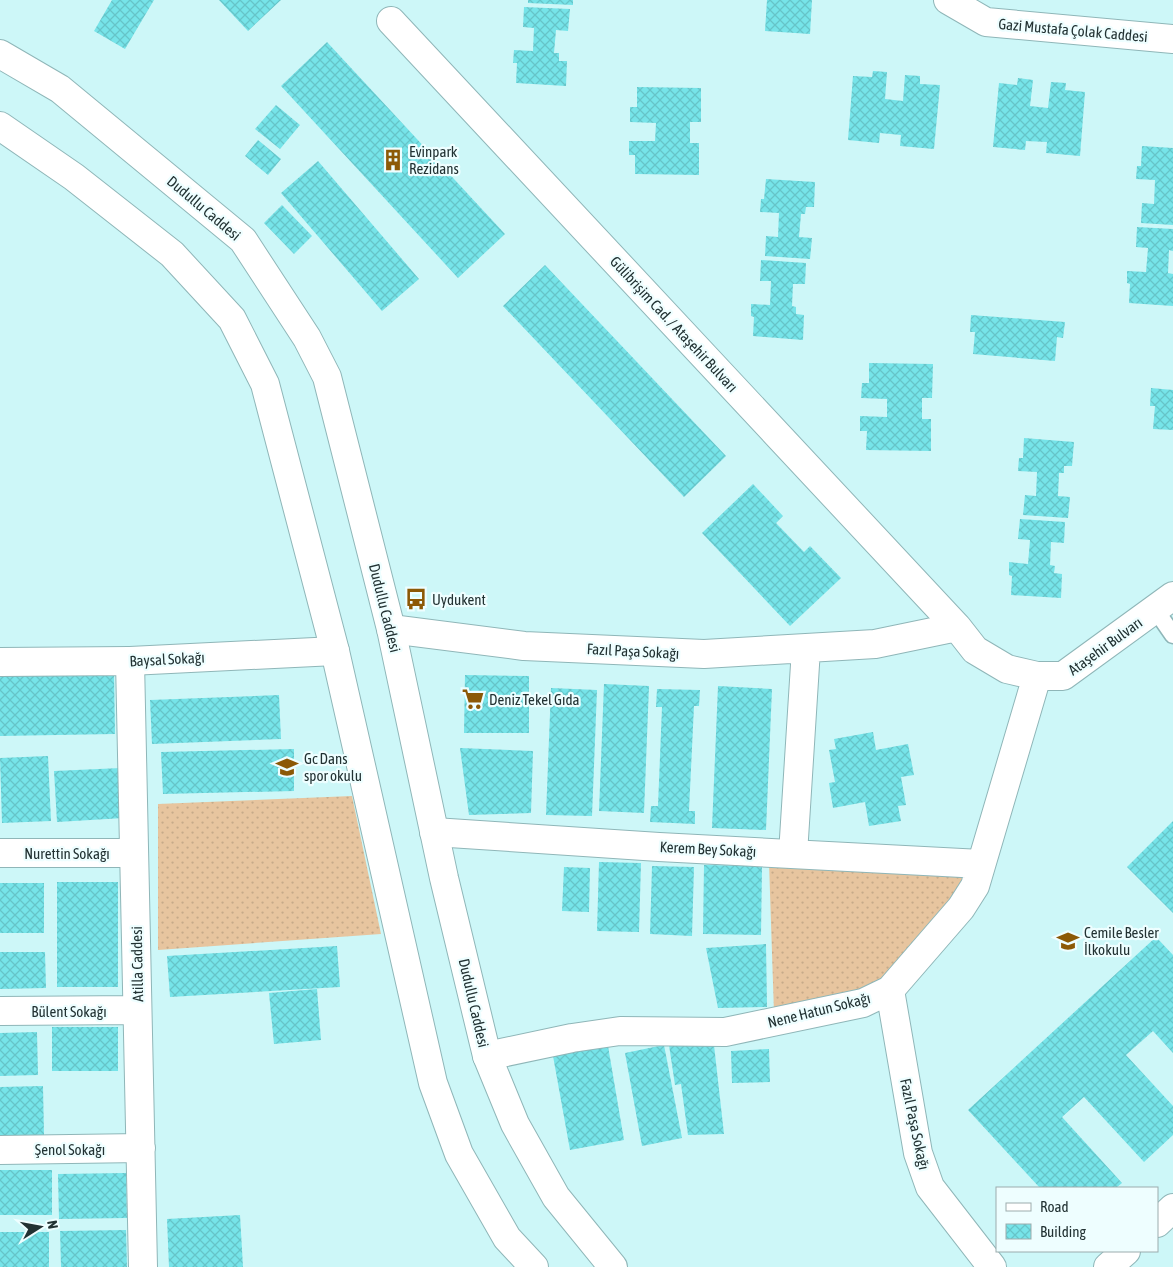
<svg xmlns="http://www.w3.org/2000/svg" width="1173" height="1267" viewBox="0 0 1173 1267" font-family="'Asap Condensed',sans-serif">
	<defs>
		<pattern id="grass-dots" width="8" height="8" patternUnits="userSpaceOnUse" patternTransform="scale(1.25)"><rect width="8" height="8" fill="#e7c59f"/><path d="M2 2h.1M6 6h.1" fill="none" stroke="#c6aa89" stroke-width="1.8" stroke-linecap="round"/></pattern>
		<pattern id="building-cross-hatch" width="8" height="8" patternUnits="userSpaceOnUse" patternTransform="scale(1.25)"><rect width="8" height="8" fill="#76e4e9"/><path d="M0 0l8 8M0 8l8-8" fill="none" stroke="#66c4c8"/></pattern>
	</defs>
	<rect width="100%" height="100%" fill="#cdf7f8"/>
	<path fill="url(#grass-dots)" d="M352,796L381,934L158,950V804Z
		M769,863L966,870L945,918L905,965L859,992L774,1013Z"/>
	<path fill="url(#building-cross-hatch)" d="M112,0H154L125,49L94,31Z
		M219,0H281L248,31Z
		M528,0H573V5L528,3Z
		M767,0H812L810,34L765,31Z
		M524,7L570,9L568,31L556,30L554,53H559V61H567L566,86L516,83L517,63H513L514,50L533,51L534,28L523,27Z
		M327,42L505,234L458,278L281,86Z
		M873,71L887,72L885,99L903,101L905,75L920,76V84L940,85L934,149L900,146L901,135L880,133L879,143L848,140L853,76L872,77Z
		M1018,78L1033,80L1030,106L1048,108L1051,82L1066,83L1065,90L1085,92L1080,156L1046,153L1047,142L1026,141L1025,150L993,147L999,83L1017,85Z
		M637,87L701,88V122H690V143H699V175L635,174V155H629V141H655L656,123L630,122V107H637Z
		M276,105L300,125L280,149L255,129Z
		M258,140L281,159L268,175L245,156Z
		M1142,146L1173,148V225L1141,223L1142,203L1154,204L1155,180L1136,179L1137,166H1141Z
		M318,161L419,279L382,311L281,193Z
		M766,179L815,182L814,207H806L805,214H801L799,237L812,238L810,259L765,256L766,236L778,237L779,213L760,212L761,199H764Z
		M282,205L312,236L294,254L264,223Z
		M1137,227L1173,229V251L1169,250L1168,273L1173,274V306L1129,303L1130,284L1127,283V271L1146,272L1148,248L1136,247Z
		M761,260L806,263L805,284H793L792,306L796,307V314L804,315L803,340L753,336L754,317L751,316V304L770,305L771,281H760Z
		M545,265L726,456L684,497L503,306Z
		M971,315L1065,322L1063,338L1057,337L1055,361L973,354L975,332H970Z
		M869,363L933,364L932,398H922V419H931V451L866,450L867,431H860V416L887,417V399L861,398L862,383H869Z
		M1151,388L1173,390V430L1153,429L1155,406H1150Z
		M1024,438L1074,442L1072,466H1064V473H1059L1058,496L1070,497L1068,518L1023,515L1025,495L1036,496L1037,472L1018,471L1019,458H1023Z
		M753,484L783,516L776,523L804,552L810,546L841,578L790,626L702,533Z
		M1020,519L1065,522L1064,543L1051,542L1050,565L1055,566L1054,573L1062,574L1061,598L1011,595L1012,576L1009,575V562L1028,564L1030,540L1018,539Z
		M114,672L115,734L0,736V674Z
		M465,675L529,676V733H464Z
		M604,684L649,686L644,813L599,811Z
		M718,686L772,689L766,830L712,828Z
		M551,688L597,690L592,816L546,815Z
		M657,689L700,690L699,706H694L689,811H695V824L650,822L651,806H658L662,707H656Z
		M279,695L281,739L152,744L150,700Z
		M873,732L876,750L908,744L914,775L901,777L906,805L898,806L901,821L869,826L865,802L833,808L829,783L835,782L829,750L836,749L834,739Z
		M460,748L533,751L531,813L469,815Z
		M294,749V791L163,794L161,752Z
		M48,756L51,821L2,823L0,758Z
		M121,768L124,818L57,822L54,771Z
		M1173,821V913L1127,867Z
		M599,862L641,863L639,932L597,931Z
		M704,865L762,866L761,935L703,934Z
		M652,866L694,867L692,936L650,934Z
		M564,867L590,868L589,912L562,911Z
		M57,882H118V987H57Z
		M0,883H44V933H0Z
		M1156,937L1173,955V1053L1153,1031L1126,1055L1173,1106V1135L1144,1162L1084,1097L1062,1117L1122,1183L1116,1188H1040L968,1110Z
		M766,944L767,1007L718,1008L706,948Z
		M337,946L340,987L170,997L167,956Z
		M0,952H45L46,988L0,989Z
		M317,989L321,1040L274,1044L269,993Z
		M52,1027H118V1071H52Z
		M37,1032L38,1075L0,1076V1033Z
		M664,1045L682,1138L642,1146L625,1053Z
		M669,1045H714L724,1134L688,1135L681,1084L675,1085Z
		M608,1046L624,1140L570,1150L553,1056Z
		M769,1049L770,1082L732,1083L731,1051Z
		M43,1086L44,1135L0,1136V1087Z
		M0,1170H52V1215H0Z
		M126,1173L127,1218L59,1219L58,1174Z
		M240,1215L243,1267H169L167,1219Z
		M126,1230L127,1267H61L60,1231Z
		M0,1232H49V1267H0Z"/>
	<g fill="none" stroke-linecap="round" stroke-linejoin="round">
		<g stroke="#8fb6b8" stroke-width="19">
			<path id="lane" d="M1155,609L1173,635"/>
		</g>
		<g stroke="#8fb6b8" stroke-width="30">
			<path id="street" d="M948,0L986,22L1173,39
				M391,21L957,627L975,650L1007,669L1037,676H1063L1173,596
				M391,629L524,646L704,654L875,644L957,627
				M0,662L130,661L143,1267
				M434,832L659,847L981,864
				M0,853H134
				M793,854L806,649
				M890,990L918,1153L930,1187L992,1267
				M0,1011L137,1010
				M487,1056L572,1038L620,1031L725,1032L863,1003L890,990L961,908L975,886L1037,676
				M0,1150L141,1148
				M1157,1223L1173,1208
				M1108,1267L1126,1251"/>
		</g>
		<g stroke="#8fb6b8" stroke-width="30">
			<path id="secondary" d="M130,661L335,651"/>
		</g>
		<g stroke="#8fb6b8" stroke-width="30">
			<path id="primary" d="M0,54L60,89L243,240L307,338L327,377L391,629L444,878L487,1056L515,1124L556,1197L613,1267
				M0,126L74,177L172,254L232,319L265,384L335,651L433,1083L459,1154L507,1238L534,1267"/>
		</g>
		<use href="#lane" stroke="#fff" stroke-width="16"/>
		<use href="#street" stroke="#fff" stroke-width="28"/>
		<use href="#secondary" stroke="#fff" stroke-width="28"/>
		<use href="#primary" stroke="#fff" stroke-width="28"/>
	</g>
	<defs>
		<g id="building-bare" transform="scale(1.725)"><path d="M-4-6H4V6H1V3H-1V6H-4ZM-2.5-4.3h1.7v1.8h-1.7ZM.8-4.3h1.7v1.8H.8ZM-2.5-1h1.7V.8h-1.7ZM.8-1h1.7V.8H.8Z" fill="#8c5906" stroke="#eefeff" stroke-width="2.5" paint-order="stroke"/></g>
		<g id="bus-bare" transform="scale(1.725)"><path d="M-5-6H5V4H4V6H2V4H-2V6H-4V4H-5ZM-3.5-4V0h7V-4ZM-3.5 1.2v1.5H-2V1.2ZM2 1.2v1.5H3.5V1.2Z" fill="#8c5906" stroke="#eefeff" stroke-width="2.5" paint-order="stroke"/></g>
		<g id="supermarket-bare" transform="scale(1.725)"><path d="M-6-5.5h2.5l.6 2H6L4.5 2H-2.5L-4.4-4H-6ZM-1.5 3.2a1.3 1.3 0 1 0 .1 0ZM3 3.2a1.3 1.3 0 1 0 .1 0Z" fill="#8c5906" stroke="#eefeff" stroke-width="2.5" paint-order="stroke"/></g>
		<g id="school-bare" transform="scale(1.725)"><path d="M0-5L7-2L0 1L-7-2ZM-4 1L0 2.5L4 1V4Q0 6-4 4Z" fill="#8c5906" stroke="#eefeff" stroke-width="2.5" paint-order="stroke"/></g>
	</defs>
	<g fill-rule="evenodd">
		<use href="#building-bare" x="393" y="160"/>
		<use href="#bus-bare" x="416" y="599"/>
		<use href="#supermarket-bare" x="473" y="699"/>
		<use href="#school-bare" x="287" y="767"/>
		<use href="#school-bare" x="1068" y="941"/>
	</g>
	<g text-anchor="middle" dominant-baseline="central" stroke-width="4.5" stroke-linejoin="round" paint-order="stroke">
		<g font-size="15" fill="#223233" stroke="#eefeff">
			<text transform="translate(1073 30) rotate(5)">Gazi Mustafa Çolak Caddesi</text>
			<text transform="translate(204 208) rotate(40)">Dudullu Caddesi</text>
			<text transform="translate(674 324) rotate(47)">Gülibrişim Cad. / Ataşehir Bulvarı</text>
			<text transform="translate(385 608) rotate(76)">Dudullu Caddesi</text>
			<text transform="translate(1105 646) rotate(-36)">Ataşehir Bulvarı</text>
			<text transform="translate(633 651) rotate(3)">Fazıl Paşa Sokağı</text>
			<text transform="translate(167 659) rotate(-3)">Baysal Sokağı</text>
			<text transform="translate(708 849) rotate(3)">Kerem Bey Sokağı</text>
			<text x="67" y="853">Nurettin Sokağı</text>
			<text transform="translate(137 964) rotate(-91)">Atilla Caddesi</text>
			<text transform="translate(474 1003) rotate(77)">Dudullu Caddesi</text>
			<text transform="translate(819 1010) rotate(-14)">Nene Hatun Sokağı</text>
			<text x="69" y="1011">Bülent Sokağı</text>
			<text transform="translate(915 1124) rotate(78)">Fazıl Paşa Sokağı</text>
			<text x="70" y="1149">Şenol Sokağı</text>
		</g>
		<g font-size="15" fill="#223233" stroke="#eefeff" text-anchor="start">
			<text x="409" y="151">Evinpark<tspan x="409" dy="17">Rezidans</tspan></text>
			<text x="432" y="599">Uydukent</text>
			<text x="489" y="699">Deniz Tekel Gıda</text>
			<text x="304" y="758">Gc Dans<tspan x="304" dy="17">spor okulu</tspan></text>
			<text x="1084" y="932">Cemile Besler<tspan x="1084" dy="17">İlkokulu</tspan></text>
		</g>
	</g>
	<rect x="996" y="1187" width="162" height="65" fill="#eefeff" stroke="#9cacad"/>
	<rect x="1006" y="1203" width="25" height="8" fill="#ffffff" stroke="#9cacad"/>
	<text x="1040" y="1212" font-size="15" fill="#223233">Road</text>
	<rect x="1006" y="1224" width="25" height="15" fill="url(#building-cross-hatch)" stroke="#9cacad"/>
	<text x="1040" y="1237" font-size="15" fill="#223233">Building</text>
	<g transform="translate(40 1227) rotate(79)" stroke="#eefeff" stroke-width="4" paint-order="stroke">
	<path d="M0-4L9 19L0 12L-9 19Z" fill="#223233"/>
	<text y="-8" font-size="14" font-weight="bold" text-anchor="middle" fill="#223233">N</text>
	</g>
</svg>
